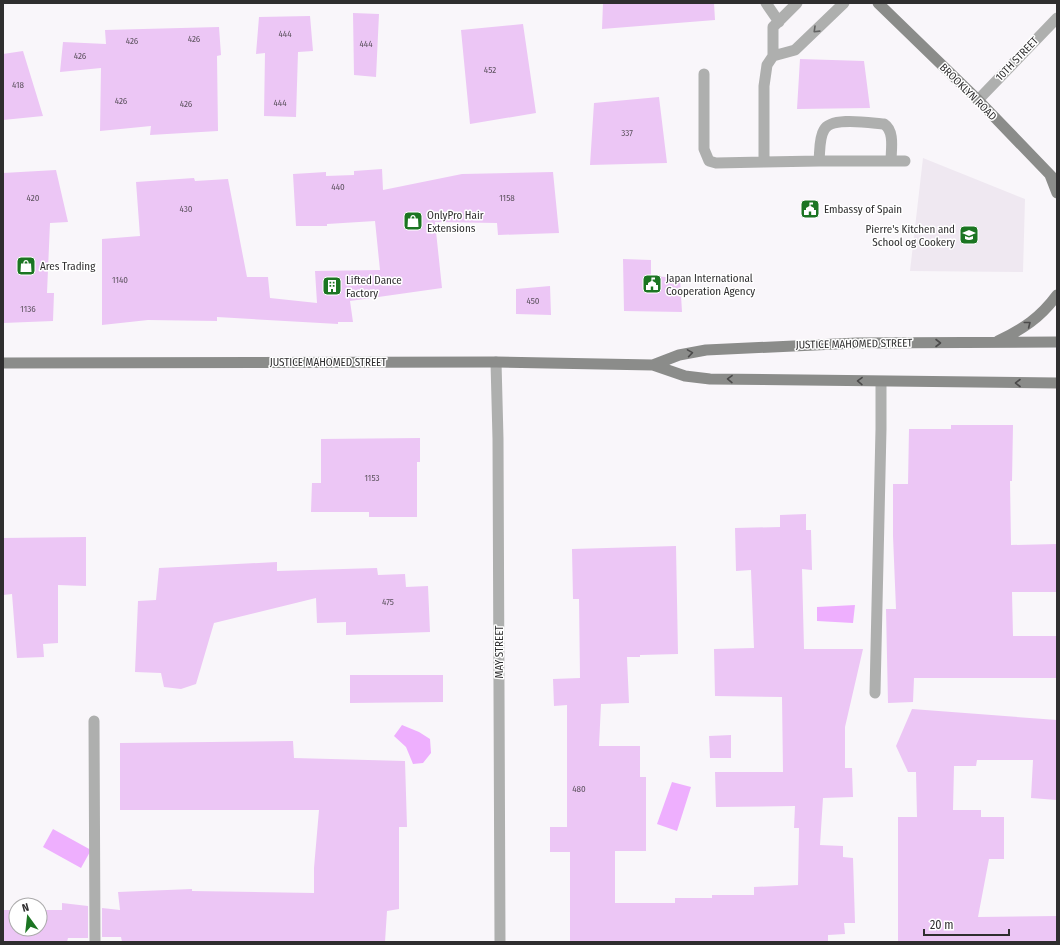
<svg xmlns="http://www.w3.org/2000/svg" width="1060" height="945" viewBox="0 0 1060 945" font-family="'Fira Sans Condensed',sans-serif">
	<rect width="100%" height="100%" fill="#f9f6fa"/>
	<path fill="#efe8f1" d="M923,158L1025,199L1023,272L910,271Z"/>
	<path fill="#eeaffe" d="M855,605L853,623L817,621V607Z
		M402,725L419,732L430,739L431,753L423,763L413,764L406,747L394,736Z
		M672,782L691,787L677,831L657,824Z
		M53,829L91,850L81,868L43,847Z"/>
	<path fill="#ecc6f5" d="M603,3H714L715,20L602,29Z
		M353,13L379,14L376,77L354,75Z
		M310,16L313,51L298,52L296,117L264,116L265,53L256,54L259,17Z
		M523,24L536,113L470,124L461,30Z
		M219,27L221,55L217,56L218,131L150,135L151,126L100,131L101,68L60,72L63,42L106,44L105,30Z
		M23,51L43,116L3,120V54Z
		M800,59L864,61L870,108L797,109Z
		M659,97L667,163L590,165L594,103Z
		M382,169L383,190L462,174L553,172L559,233L498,235L497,223L435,222L442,288L350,301L353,322H338V324L217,317V321L148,320L102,325V239L140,236L136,182L194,178L195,181L228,179L247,277H268L270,298L317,303L315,271L380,270L375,221L327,224V226H296L293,174L326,172V176L354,175V171Z
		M56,170L68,222L50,223L47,293H54L53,321L3,323V173Z
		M623,259L651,260V276L680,278L682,312L624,311Z
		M550,286L551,315L516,314V289Z
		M951,425H1013L1012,481H1010L1011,545L1057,544V592H1012L1013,636H1057V678H914L913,702L888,703L886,609H896L893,536V484H908L909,429H951Z
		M420,438V462H417V517H369V512H311L312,483H321V439Z
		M806,514V530H811L812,570L802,569L804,649H863L845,727V768H852L853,797L823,798L820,845L843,846V857L853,858L855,923H844L845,934L828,935V942H570V852H550V827H567V705L554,706L553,679L580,678L579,599H573L572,549L676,546L678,654L640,655V657H627L629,703L601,704L599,746H640V777H646V851H615V903H675V898H712V895H754V887L798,885L799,828H794L795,806L716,807L715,772H783L782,697L715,696L714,649L754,648L751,570L736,571L735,528L780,527V515Z
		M86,537V586L58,585V643L43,644L44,657L17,658L12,594L3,595V538Z
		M277,562V571L377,568L378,575L405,574L406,587L428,586L430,632L346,635V622L317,623L316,598L214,623L196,684L181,689L164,687L161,673L135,672L138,601L156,600L159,568Z
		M350,675H443V702L350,703Z
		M912,709L1057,720V800L1031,798L1033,760H977L976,766H954L953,810H981V817H1004V859H989L978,917L1056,916V942H898V817H917L916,772H908L896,746Z
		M731,735V758H710L709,736Z
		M293,741L294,758L405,761L407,827H399V909L387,911L385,942H122L121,937H102V908L120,910L118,892L192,889V891L314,893V868L319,810H120V743Z
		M62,903L88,906V938H68L67,942H3V910H16V929H40V910H62Z"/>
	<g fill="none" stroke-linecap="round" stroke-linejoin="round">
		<path stroke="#aeafae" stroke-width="11" d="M766,3L779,22
			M773,56L795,50L844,3
			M704,74V149L709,161L716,163L764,162V86L767,65L773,56V27L797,3
			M819,161C820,151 819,138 824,130C831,116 870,123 884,124C895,131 891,150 891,161
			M764,162L819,161H905"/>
		<path stroke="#aeafae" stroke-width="11" d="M978,100L1057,18
			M496,362L498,439L500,942
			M875,693L881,429V382
			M94,721L95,942"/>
		<path stroke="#8b8c8a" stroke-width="11" d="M878,3L978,100L1057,182
			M1050,175L1057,193
			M998,341C1023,329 1040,318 1057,295
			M3,363L496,362L653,365L685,376L710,379L1057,383
			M653,365L679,355L706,350L857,343L1057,342"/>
	</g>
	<defs><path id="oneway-chevron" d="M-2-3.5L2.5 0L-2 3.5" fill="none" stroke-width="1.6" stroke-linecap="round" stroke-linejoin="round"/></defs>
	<use stroke="#626262" href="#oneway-chevron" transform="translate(816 30) rotate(136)"/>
	<g stroke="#4b4a4a">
		<use href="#oneway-chevron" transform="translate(1028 324) rotate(-38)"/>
		<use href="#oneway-chevron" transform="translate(938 343)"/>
		<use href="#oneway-chevron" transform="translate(690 353) rotate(-9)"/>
		<use href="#oneway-chevron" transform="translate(730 379) rotate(-179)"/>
		<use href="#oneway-chevron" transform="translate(860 381) rotate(-179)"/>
		<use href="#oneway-chevron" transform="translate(1018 383) rotate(-180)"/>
	</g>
	<defs>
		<g id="civic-square" transform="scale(1)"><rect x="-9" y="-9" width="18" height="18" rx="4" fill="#1b7522" stroke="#fff"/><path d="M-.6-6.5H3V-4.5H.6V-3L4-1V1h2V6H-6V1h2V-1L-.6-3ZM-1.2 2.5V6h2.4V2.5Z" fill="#fff"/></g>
		<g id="shop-square" transform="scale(1)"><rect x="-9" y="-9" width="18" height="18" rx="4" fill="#1b7522" stroke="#fff"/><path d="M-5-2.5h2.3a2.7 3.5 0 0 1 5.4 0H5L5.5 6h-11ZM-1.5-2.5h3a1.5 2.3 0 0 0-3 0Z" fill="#fff"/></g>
		<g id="school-square" transform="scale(1)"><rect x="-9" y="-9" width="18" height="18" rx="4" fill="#1b7522" stroke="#fff"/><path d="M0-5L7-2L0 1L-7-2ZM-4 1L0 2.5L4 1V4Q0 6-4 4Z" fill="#fff"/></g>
		<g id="building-square" transform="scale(1)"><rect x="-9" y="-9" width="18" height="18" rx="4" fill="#1b7522" stroke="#fff"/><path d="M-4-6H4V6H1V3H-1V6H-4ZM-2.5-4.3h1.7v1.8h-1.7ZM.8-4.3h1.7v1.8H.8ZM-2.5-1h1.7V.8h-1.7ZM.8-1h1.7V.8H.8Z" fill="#fff"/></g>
	</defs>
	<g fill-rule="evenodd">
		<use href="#civic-square" x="810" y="209"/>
		<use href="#shop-square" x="413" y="221"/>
		<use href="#school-square" x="969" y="235"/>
		<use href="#shop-square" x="26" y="266"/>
		<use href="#civic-square" x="652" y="284"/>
		<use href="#building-square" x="332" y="286"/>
	</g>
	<g text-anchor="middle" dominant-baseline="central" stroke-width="3" stroke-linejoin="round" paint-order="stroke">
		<g font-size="9" fill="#5e5460">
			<text x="285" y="34">444</text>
			<text x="194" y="39">426</text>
			<text x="132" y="41">426</text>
			<text x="366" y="44">444</text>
			<text x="80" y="56">426</text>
			<text x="490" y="70">452</text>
			<text x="18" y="85">418</text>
			<text x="121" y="101">426</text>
			<text x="280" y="103">444</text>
			<text x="186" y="104">426</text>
			<text x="627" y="133">337</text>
			<text x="338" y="187">440</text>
			<text x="33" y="198">420</text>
			<text x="507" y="198">1158</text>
			<text x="186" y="209">430</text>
			<text x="120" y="280">1140</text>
			<text x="533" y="301">450</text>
			<text x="28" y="309">1136</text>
			<text x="372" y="478">1153</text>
			<text x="388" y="602">475</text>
			<text x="579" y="789">480</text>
		</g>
		<g font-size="11" fill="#2f2e2f" stroke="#fff">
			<text transform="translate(1017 59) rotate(-46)">10TH STREET</text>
			<text transform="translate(968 92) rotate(45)">BROOKLYN ROAD</text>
			<text transform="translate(854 344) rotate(-1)">JUSTICE MAHOMED STREET</text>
			<text x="328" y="362">JUSTICE MAHOMED STREET</text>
			<text transform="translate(499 652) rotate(-90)">MAY STREET</text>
		</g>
		<g font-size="11" fill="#2f2e2f" stroke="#fff" text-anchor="start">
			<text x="824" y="209">Embassy of Spain</text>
			<text x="427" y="215">OnlyPro Hair<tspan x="427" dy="13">Extensions</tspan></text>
			<text x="955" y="229" text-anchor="end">Pierre's Kitchen and<tspan x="955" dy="13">School og Cookery</tspan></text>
			<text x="40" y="266">Ares Trading</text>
			<text x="666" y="278">Japan International<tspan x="666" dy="13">Cooperation Agency</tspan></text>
			<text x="346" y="280">Lifted Dance<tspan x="346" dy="13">Factory</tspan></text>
		</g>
	</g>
	<rect width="1060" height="945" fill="none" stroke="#2f2e2f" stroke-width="8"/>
	<g transform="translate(28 917) rotate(345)"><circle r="19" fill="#ffffff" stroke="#acabac"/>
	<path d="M0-3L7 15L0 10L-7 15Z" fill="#1b7522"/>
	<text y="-6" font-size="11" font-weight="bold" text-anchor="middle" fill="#2f2e2f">N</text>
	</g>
	<path d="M924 929v6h85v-6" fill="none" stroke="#2f2e2f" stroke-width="2"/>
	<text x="930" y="929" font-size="12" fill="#2f2e2f" stroke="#ffffff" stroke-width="3" paint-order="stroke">20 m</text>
</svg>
